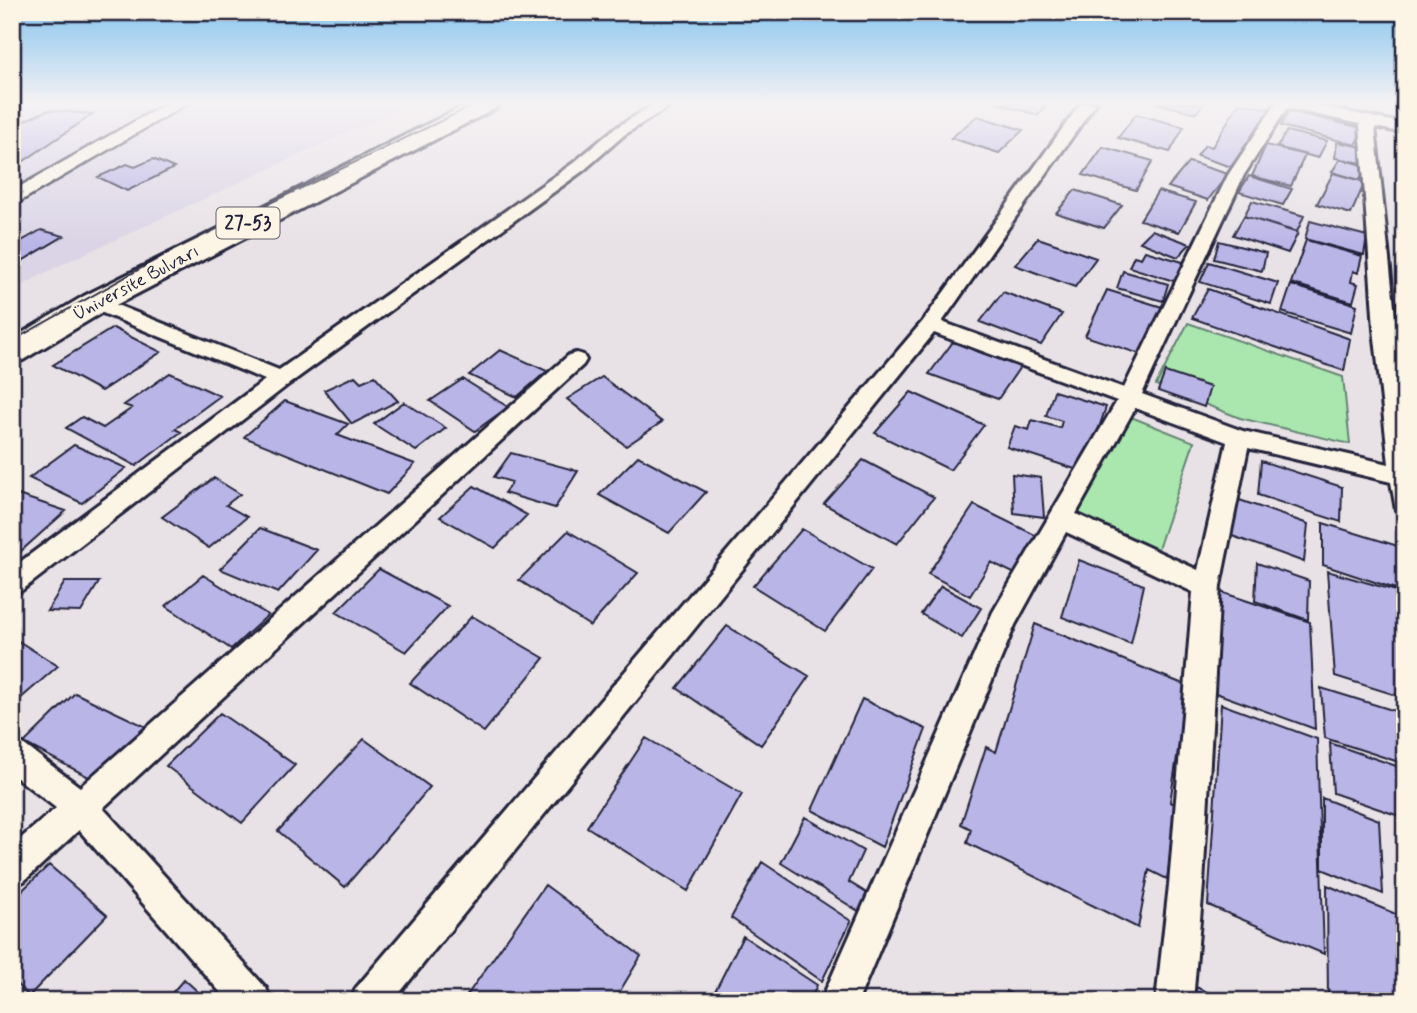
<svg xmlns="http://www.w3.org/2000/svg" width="1417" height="1013" viewBox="0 0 1417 1013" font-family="Mynerve,sans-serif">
	<rect width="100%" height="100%" fill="#e8e2e6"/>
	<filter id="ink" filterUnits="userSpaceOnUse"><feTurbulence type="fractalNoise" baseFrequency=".0143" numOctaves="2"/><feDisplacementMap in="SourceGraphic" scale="14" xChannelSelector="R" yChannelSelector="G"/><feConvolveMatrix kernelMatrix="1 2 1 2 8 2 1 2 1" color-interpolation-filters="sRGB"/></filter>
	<g filter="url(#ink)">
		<path fill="#dad4e6" d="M12,103H412L54,268L12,291Z"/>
		<path fill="#a9e7ae" stroke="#668474" stroke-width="2" d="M1188,323L1343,377L1350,444L1240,418L1156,385Z
			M1131,417L1194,442L1157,552L1076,513Z"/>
		<path fill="#bab5e7" stroke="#22223b" stroke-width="2" d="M996,103H1049L1038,115Z
			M1155,103H1204L1196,113Z
			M1239,103L1271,109L1238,169L1197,156L1205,145L1212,147Z
			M48,110L93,114L12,169V126Z
			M1288,111L1362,128L1356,145L1281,126Z
			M1136,114L1184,127L1170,152L1118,138Z
			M977,116L1023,130L999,153L951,138Z
			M1287,131L1327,141L1318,158L1277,147Z
			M1337,142L1368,148L1367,164L1335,158Z
			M1266,145L1305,155L1291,186L1252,176Z
			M1103,147L1153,161L1136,190L1083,175Z
			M153,159L174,168L127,191L98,177L127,164L135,167Z
			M1340,159L1367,166L1360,180L1332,172Z
			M1189,162L1228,174L1208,200L1168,187Z
			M1333,173L1365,182L1351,214L1317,204Z
			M1249,176L1292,189L1283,205L1239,192Z
			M1075,190L1122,205L1104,228L1056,213Z
			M1158,191L1196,202L1179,232L1140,220Z
			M1252,201L1304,216L1297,232L1244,216Z
			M1244,216L1298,233L1288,253L1233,235Z
			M1310,221L1367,236L1364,255L1305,239Z
			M41,230L64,236L12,267V242L18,243Z
			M1152,230L1190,244L1178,257L1140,242Z
			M1038,238L1096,258L1075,287L1015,265Z
			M1306,240L1362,256L1358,273L1353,271L1351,282L1358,284L1353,302L1291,283Z
			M1219,241L1266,253L1262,271L1214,259Z
			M1145,251L1186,263L1177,282L1129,267L1134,256L1141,258Z
			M1209,262L1278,283L1271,304L1200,282Z
			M1123,271L1168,284L1163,301L1117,288Z
			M1291,285L1357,305L1351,333L1282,312Z
			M1208,289L1350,339L1344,371L1192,318Z
			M1107,290L1162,307L1143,355L1085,336Z
			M1003,292L1062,314L1041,345L980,322Z
			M113,328L161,352L101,391L53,365Z
			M953,342L1020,367L998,399L929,374Z
			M500,350L547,371L517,397L469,375Z
			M1165,372L1210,387L1204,407L1158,391Z
			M170,373L220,396L175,429L181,432L136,466L66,428L82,417L103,428L132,408L124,405Z
			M355,376L361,382L375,376L398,401L352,424L324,390Z
			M602,377L662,422L626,446L567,399Z
			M463,379L508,407L475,431L430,401Z
			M1054,391L1106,407L1084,472L1007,447L1015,426L1029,430L1032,420L1060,428L1062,421L1046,416Z
			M911,392L984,425L950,470L875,433Z
			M285,401L348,424L337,435L415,464L387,494L244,437Z
			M404,402L446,428L416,451L374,424Z
			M74,445L126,468L82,503L29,478Z
			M511,453L578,471L555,508L504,493L512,482L494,477Z
			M638,456L706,492L669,533L599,495Z
			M863,460L934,497L897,544L824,504Z
			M1261,461L1342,487L1341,522L1258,495Z
			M1012,474L1041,478L1044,517L1014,513Z
			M214,478L240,494L226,505L247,517L209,548L162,517Z
			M474,486L527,515L495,548L440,517Z
			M12,493L66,511L21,551L12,548Z
			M1231,497L1308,524L1304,562L1224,533Z
			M974,505L1037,536L1015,574L991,562L970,596L928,574Z
			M1323,523L1398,546L1402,591L1323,565Z
			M260,528L317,550L278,593L220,569Z
			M802,529L872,569L825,631L753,586Z
			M568,531L638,573L590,626L519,580Z
			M1079,560L1144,585L1131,644L1062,617Z
			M1257,563L1309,581L1308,620L1255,601Z
			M379,569L448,606L406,652L336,612Z
			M1327,571L1403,593L1405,698L1335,676Z
			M203,575L268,615L231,649L166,606Z
			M65,582H99L81,612L47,611Z
			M941,586L981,608L962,638L921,614Z
			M1221,592L1310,622L1315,729L1213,692Z
			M472,616L544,658L484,732L410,683Z
			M1035,624L1188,686L1170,802L1178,805L1167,879L1149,870L1138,928L967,843L971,829L961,824L986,747L996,752Z
			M727,626L809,676L761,745L677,688Z
			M12,637L58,666L12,706Z
			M1321,688L1405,714V764L1325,738Z
			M75,693L153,730L104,785L24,743Z
			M862,699L926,729L882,847L812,810Z
			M1221,704L1317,739L1324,954L1208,905Z
			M220,713L295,765L242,823L166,766Z
			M646,738L742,794L688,891L587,827Z
			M364,739L430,787L345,887L278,831Z
			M1330,743L1405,769V818L1333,793Z
			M1322,798L1379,820L1383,894L1322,869Z
			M805,817L863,851L849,882L868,894L860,912L781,863Z
			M762,862L851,921L822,981L731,918Z
			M49,865L107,915L29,996L12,980V900Z
			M545,885L641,956L614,1001H463Z
			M1327,885L1405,918V1001H1328Z
			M743,936L817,985L810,1001H710Z
			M184,979L208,1001H165Z
			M1187,983L1227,1001H1186Z
			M1006,991L1025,1001H1004Z"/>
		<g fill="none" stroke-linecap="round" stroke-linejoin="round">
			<g stroke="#22223b" stroke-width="6">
				<path id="minor" d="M656,103H674L624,135L584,170L289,384L21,591L12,594V568L265,380L88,307L85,303L88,299H102L279,370L572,164L614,129Z
					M1081,103H1096L942,322L1124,388L1228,175L1276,103H1306L1405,124V133L1375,127L1405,410V512L1396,510L1391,482L1248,448L1220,586L1203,885L1193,1001H1156L1169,885L1193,592L1066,532L1015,625L858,1001H821L993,612L1117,401L934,333L393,1001H351L356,988L923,321ZM1287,108L1360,124L1374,329L1389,464L1243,431L1142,394L1244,175ZM1135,408L1227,442L1198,570L1076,514Z
					M576,353L583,355L586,360L583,365L103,808L266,988L271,1001H228L79,830L24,881L12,886V846L56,808L12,774V740L23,744L80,787L569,355Z"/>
			</g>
			<g stroke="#22223b" stroke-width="5">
				<path id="tertiary" d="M167,103H188L12,206V191Z"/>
			</g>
			<g stroke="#22223b" stroke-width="6">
				<path id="primary" d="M470,103H499L496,108L106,310L23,360L12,364V339L84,296Z"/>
			</g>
			<use href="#minor" fill="#fcf5e5" fill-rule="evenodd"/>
			<use href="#tertiary" fill="#fcf5e5" fill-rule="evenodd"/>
			<use href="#primary" fill="#fcf5e5" fill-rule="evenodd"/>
			<path stroke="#22223b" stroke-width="2" d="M12,341L177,248L478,103"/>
		</g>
	</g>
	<linearGradient id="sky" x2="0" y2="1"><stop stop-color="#86c4ee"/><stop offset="0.42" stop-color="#f5f2f4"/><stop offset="1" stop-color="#f5f2f4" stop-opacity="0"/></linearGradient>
	<rect width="1417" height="245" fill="url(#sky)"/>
	<g text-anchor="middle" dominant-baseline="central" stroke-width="6" stroke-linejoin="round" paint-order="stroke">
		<g font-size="18" fill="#22223b" stroke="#fcf5e5">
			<text transform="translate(136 283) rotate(-28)">Üniversite Bulvarı</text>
		</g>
		<rect fill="#fcf5e5" stroke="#63616e" stroke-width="2" x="216.5" y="207.5" width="63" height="31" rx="5"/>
		<g font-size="19" font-weight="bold" fill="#22223b">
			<text x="248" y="223">27-53</text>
		</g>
	</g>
	<rect width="1417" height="1013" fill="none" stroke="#fcf5e5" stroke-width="42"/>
	<rect x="21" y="21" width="1375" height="971" fill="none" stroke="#22223b" stroke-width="2.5" filter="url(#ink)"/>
</svg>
